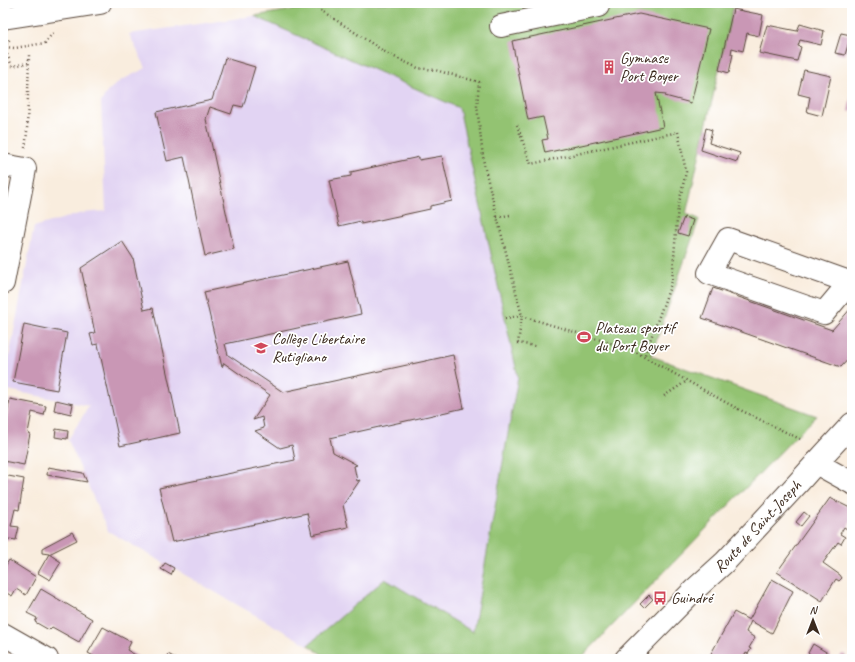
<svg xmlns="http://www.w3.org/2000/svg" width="855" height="662" viewBox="0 0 855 662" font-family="Caveat,sans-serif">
	<rect width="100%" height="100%" fill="#fff"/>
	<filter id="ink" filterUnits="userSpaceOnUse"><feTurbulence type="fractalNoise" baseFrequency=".025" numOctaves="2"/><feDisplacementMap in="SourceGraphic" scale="8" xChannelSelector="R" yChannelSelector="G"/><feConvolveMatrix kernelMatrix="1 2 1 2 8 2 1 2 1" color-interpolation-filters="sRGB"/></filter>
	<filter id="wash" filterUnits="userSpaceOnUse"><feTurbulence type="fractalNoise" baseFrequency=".012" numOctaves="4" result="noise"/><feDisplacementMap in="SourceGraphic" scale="16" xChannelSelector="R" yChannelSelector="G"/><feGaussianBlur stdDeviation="0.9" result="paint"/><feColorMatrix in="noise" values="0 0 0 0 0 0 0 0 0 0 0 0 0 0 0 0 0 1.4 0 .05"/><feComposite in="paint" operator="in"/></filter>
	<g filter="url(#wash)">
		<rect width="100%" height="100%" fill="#f9edde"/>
		<path fill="#e2d4f3" d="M254,16L459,108L518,377L473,632L385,579L308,645L108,531L68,440L89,406L3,389L34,227L82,213L106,211L101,102L105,95L109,90L120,81L146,68L129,34Z"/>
		<path fill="#93c372" stroke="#677648" d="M336,3H731L734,4L686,214L699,219L651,356L817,416L795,437L580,659H329L308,645L385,579L473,632L518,377L459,108L254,16Z"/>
		<g id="blocks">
			<path fill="#c997b5" d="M733,9L763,15L759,36L747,33L743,51L732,48L731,54H733L729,73L719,70Z
				M639,14L709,29L691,103L665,96L666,94L656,93L663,127L545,153L542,140L548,139L543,117L528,120L512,41Z
				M800,24L824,31L821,45L800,40L798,46L801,47L797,61L759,53L767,25L797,31Z
				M841,33L851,35L845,55L835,53Z
				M225,58L255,67L243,107L234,105L231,114L210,107L206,119L234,249L205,256L184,157L167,161L156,112L212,100Z
				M804,70L831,76L822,116L807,112L810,97L798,94Z
				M851,96L852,97V112L848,111Z
				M706,128L712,130L709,143L740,153L737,162L701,150Z
				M442,156L452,201L430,206V209L361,224V221L339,226L329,180L351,176V172L419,157V160Z
				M684,217L693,220L688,236L678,233Z
				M122,241L133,258L144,310L153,308L180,433L120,446L98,344L93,345L90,334L95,333L81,268Z
				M348,261L361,314L225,344L228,355L283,392L453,355L464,408L330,438L333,452L357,465L354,466L357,481L360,480L343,505L348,527L312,535L307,513L172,542L159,488L295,460L292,445L280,448L255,431L264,428L262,417L253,420L270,395L224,363L222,367L204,292Z
				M713,288L832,330L852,307V355L841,367L702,318Z
				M24,324L67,333L57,390L13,382Z
				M10,399L46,406L44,415L32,412L28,433L30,434L24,465L3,461V435Z
				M56,400L73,404L71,414L54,410Z
				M56,429L68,431L67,439L55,437Z
				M48,467L83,473L87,482L47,475Z
				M3,475L24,479L19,510L15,509L11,526L19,527L16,540L9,539L8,540L3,539Z
				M830,498L852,509V519L847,529L844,527L840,534L845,537L841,544L838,542L823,563L840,575L842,578L839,581L836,579L822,601L777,572Z
				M804,512L809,516L801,526L796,522Z
				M72,532L77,540L49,554L42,553V548Z
				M49,554L61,562L50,580L38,573Z
				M9,560L36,577L26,595L16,589L12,596L3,591V570Z
				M165,563L174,568L171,575L161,569Z
				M772,579L793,591L772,633L751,621L746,632L755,638L749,648L751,649L748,654L746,653L743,659H708L734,612L749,620Z
				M41,589L92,619L79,642L52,627L49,630L35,622L37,618L27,613Z
				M649,595L653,599L644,608L640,604Z
				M103,627L131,642L127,650L142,659H99L88,653Z
				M813,644L831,655L829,659H808L810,655L808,653Z
				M168,654L177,659H165Z
				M842,654L846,655L843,659H839Z"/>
		</g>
	</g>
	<g filter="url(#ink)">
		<use href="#blocks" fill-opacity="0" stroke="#58473b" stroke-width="1"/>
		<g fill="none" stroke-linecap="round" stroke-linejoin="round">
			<g stroke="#58473b" stroke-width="24">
				<g id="minor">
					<path d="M3,18L100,3"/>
					<path d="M501,26L598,6L599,3"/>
					<path d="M3,165L25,169L3,283"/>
					<path d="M850,282L824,313L709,273L728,239L852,283"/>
					<path d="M816,463L852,483"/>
					<path d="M3,634L47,659"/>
					<path id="s1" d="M626,659L694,590L725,562L799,482L816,463L852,424"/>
				</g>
			</g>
			<path stroke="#58473b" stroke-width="2.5" stroke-dasharray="1 3" stroke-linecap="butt" d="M318,3L319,9L388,54L418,68L435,70L479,82L477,106L484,165L522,316L630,349L736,408L800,439
				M4,47L10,39
				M4,47L12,66L29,63
				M5,47L15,48L45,43L52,34L55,33
				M517,125L531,164L678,132L686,172L678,207L672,281L644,357
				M25,148L27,133L29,55
				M497,217L510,215
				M505,318L522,316L518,343L535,346
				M664,396L687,381"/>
			<use href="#minor" stroke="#fff" stroke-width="22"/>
		</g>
	</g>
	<defs>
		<g id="building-bare" transform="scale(1.08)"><path d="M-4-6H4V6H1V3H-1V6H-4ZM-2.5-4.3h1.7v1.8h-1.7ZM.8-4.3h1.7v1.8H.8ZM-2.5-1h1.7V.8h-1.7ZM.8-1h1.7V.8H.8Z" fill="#d1495b" stroke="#fff" stroke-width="2.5" paint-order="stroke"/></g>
		<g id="stadium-bare" transform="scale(1.08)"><path d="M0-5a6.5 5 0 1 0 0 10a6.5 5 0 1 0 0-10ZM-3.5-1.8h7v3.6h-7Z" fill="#d1495b" stroke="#fff" stroke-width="2.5" paint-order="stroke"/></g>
		<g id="school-bare" transform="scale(1.08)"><path d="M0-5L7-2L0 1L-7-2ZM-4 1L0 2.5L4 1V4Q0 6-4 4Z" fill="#d1495b" stroke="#fff" stroke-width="2.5" paint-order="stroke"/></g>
		<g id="bus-bare" transform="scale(1.08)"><path d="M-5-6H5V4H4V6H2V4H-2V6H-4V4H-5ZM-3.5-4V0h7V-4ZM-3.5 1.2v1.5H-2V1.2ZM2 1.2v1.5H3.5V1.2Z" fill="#d1495b" stroke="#fff" stroke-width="2.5" paint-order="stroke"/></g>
	</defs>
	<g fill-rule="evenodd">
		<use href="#building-bare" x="609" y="67"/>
		<use href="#stadium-bare" x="584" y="337"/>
		<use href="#school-bare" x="261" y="348"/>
		<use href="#bus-bare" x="660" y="598"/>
	</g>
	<g text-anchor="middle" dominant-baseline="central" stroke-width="3.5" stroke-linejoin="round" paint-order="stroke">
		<g font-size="16" fill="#3b2a1e" stroke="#fff" text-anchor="start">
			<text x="620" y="58">Gymnase<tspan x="620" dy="18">Port Boyer</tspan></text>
			<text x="595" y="328">Plateau sportif<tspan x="595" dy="18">du Port Boyer</tspan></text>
			<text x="272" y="339">Collège Libertaire<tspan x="272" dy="18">Rutigliano</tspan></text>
			<text x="671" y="598">Guindré</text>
		</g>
		<g font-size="16" fill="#3b2a1e" stroke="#fff">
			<text stroke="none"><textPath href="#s1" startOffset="187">Route de Saint-Joseph</textPath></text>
		</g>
	</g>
	<rect width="855" height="662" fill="none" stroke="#fff" stroke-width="16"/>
	<g transform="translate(813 620)" stroke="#ffffff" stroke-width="3" paint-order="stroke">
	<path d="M0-3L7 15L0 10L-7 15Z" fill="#3b2a1e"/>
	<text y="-6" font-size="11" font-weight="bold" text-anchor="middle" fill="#3b2a1e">N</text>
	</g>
</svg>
